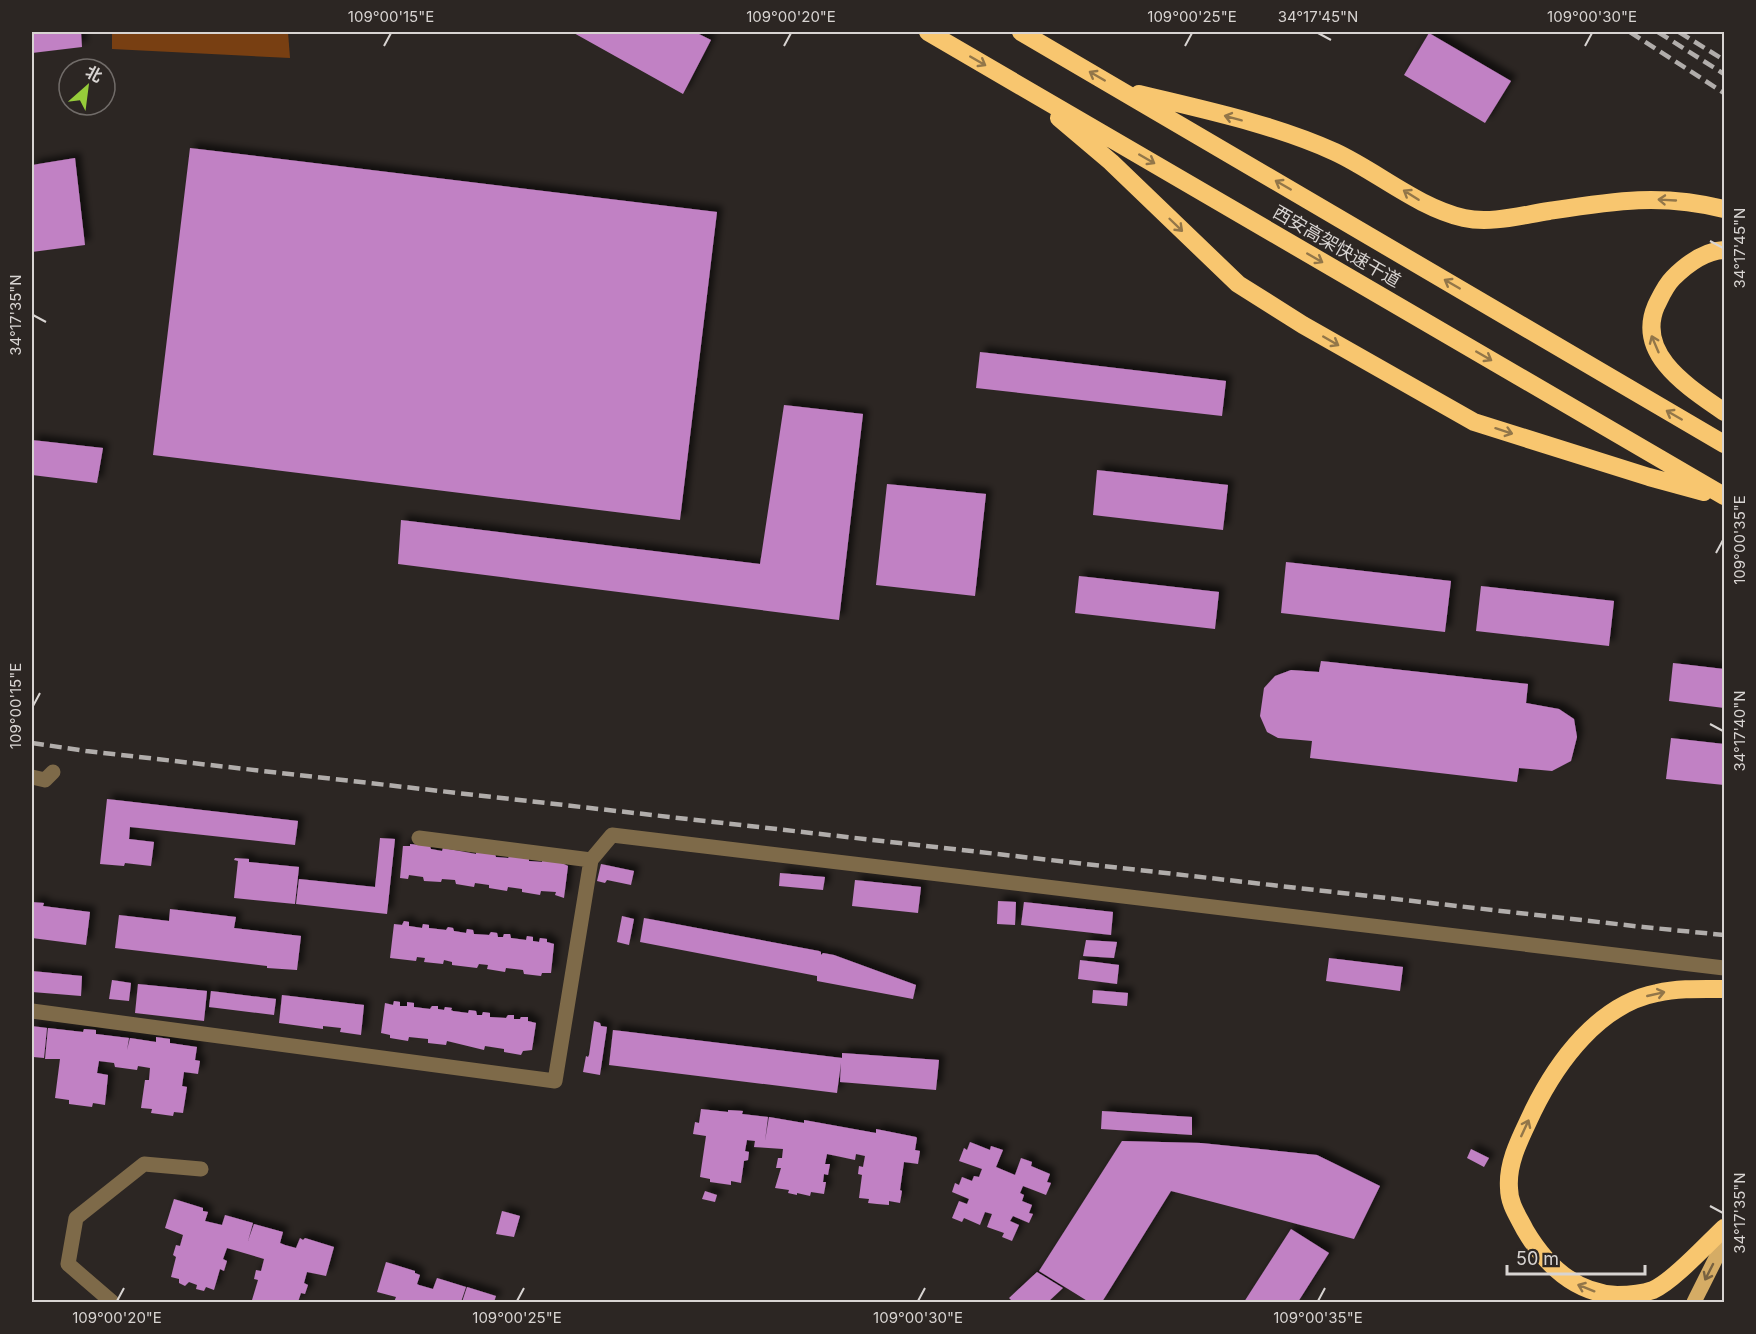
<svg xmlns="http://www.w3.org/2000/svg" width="1756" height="1334" viewBox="0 0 1756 1334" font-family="Inter,'Noto Sans SC',sans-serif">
	<defs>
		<filter id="shadow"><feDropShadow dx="5.5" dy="-5.5" stdDeviation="3" flood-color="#0009"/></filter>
	</defs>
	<rect width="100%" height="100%" fill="#2c2623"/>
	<path fill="#783f12" d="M112,32H288L290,58L112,49Z"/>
	<path fill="#c181c4" filter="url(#shadow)" d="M32,32H81L82,47L32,53Z
		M572,32H695L711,40L683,94Z
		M1429,33L1511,81L1485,123L1404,75Z
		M190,148L717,212L680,520L153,455Z
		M75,158L85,245L32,252V165Z
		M980,352L1226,381L1222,416L976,388Z
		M784,405L863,414L839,620L398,564L401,520L760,564Z
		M32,440L103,448L97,483L32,475Z
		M1097,470L1228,485L1223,530L1093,515Z
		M887,484L986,494L975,596L876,585Z
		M1286,562L1451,581L1445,632L1281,613Z
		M1079,576L1219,592L1215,629L1075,613Z
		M1481,586L1614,601L1609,646L1476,631Z
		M1321,661L1528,684L1526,703L1559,709L1574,719L1577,737L1571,761L1552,771L1519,768L1517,782L1310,758L1312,741L1278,738L1267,732L1260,716L1264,688L1275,676L1291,670L1319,672Z
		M1673,663L1724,669V708L1669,701Z
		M1671,738L1724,744V785L1666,779Z
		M107,799L298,821L295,845L130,827L129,839L154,842L151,866L125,863L124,866L100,864Z
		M380,838L395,839L387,914L296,904L299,879L375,887Z
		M410,844L430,846L431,849L442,851L443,848L476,854V852L495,854L496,857L508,858L510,856L529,858V861L542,862V860L562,863L568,866L564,898L555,895L556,892L541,891L540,895L522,892V889L508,887L507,891L489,888V885L475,883L474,887L456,884L455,880L442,879L441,882L424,881L423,877L409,875L408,879L400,878L403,846H410Z
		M235,858L249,859V862L299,867L295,904L234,898L238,861L234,860Z
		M601,864L634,871L631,885L607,880L605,883L597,881Z
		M780,873L825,877L823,890L779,886Z
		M855,880L921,887L918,913L852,906Z
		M998,901L1016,902L1015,925L997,924Z
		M32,902L44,903L43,906L90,912L86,945L32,938Z
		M1024,902L1113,912L1111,935L1021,925Z
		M170,909L236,917L234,928L301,936L297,970L267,968V966L115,948L119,915L169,921Z
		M622,916L634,919L629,945L617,942Z
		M644,918L819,951L821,952V955L823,953L834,955L916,985L913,999L817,981V976L640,942Z
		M404,921L409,922V926L422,928L423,924L429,925V928L446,930L448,927L453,928L454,931L466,933L467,929L473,930L474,934L489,935L491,932L497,933L498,937H503L504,934H510L511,938L526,940L527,936L533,937V941L539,942L540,938L547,939V942L554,944L551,973H542L541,976L524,974L523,970L506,968L505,972L487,969L488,965L479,964L477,968L452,965V962L444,960L443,964L424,962L425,958L417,957L416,961L390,958L394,924L402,925Z
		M1086,940L1117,942L1114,958L1083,956Z
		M1329,958L1403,967L1400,991L1326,981Z
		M1080,960L1119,965L1117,984L1078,979Z
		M32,971L82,976L81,996L32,992Z
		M112,980L131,983L129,1001L109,999Z
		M138,984L207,991L204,1021L135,1013Z
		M1093,990L1128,993L1127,1006L1092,1003Z
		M211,991L276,999L274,1015L209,1007Z
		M282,995L364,1005L361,1035L340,1032L341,1028L323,1026V1029L279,1023Z
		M394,1001L400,1002V1006H407V1002L414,1003V1007L430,1009L432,1006H438V1009L444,1010L445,1007L452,1008L451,1010L453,1011L468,1013L469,1010L476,1011L477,1015H482L483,1012L490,1013V1017L506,1018L508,1015H514V1019H520L521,1017H528V1021L536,1023L532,1050L523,1051L521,1055L504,1052V1049L485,1046L484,1050L447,1041L446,1045L428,1043V1039L409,1037L408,1041L390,1038V1035L381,1033L385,1003L393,1005Z
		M594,1021L600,1023L601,1026L607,1027L600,1075L583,1072L586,1056L588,1057L589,1055Z
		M32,1026L47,1028L44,1058L33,1057Z
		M48,1028L83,1032L84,1029L96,1030V1034L129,1038L127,1050L130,1038L156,1042V1037L170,1039V1043L197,1047L195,1060L200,1061L198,1074L184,1072L182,1086L187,1087L183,1113L174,1112L173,1116L151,1113L152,1109L141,1108L145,1080H149L150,1068L138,1066L137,1070L115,1067L114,1063L99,1061L97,1073L108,1075L105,1105L93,1103L92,1107L69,1104V1100L55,1098L60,1059H45Z
		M613,1030L842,1058V1053L939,1060L936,1090L840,1082L841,1063L837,1093L609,1065Z
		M701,1109L728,1112V1110L743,1111L742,1114L768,1117L765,1141L769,1117L804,1123V1120L876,1133V1129L916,1137L917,1138L915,1150L920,1151L918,1164L904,1162L900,1190L902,1191L900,1203L889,1201V1205L877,1204L868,1203L869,1199L859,1198L862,1175L858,1174L859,1166L863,1167L865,1156L856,1154L855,1160L827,1154L825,1164H830L828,1175L824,1174L823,1182H826L824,1194L811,1192L810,1196L797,1193V1195L788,1193L789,1190L775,1188L781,1168H776L778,1158H782L783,1149L754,1147L755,1141L747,1140L745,1151L749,1152L748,1160L744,1161L741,1183L731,1181V1185L710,1182V1179L700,1177L706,1136L693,1134L695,1122L699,1123Z
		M1102,1111L1192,1117V1135L1101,1129Z
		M1122,1141L1201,1143L1317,1155L1380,1186L1354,1239L1171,1191L1102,1302H1089L1039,1271Z
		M970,1142L990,1150L991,1146L1003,1150L996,1167L1015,1175L1021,1158L1032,1162L1031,1166L1050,1174L1047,1182L1051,1183L1046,1195L1023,1186L1020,1193L1024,1195L1022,1201L1032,1205L1029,1213L1033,1214L1029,1223L1013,1216L1010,1221L1019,1225L1012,1241L1002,1237L1004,1233L987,1227L992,1214L985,1212L980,1225L964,1218L962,1222L952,1218L959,1201L967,1204L969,1199L952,1192L955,1183L959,1185L962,1177L972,1181L974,1176L979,1177L982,1169L959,1161L964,1148L967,1150Z
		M1471,1149L1489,1158L1484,1167L1467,1158Z
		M705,1191L717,1195L715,1202L702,1199Z
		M174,1199L203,1208V1211L208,1212L205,1221L222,1225L225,1215L253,1223L248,1241L254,1224L283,1232L280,1243L285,1245L296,1248L300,1238L303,1240L305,1238L334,1247L326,1276L307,1272L304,1283L308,1285L305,1294L301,1293L298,1302H259L252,1300L258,1280L254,1279L256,1270L261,1271L264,1259L227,1248L223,1259L227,1261L224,1271L220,1269L214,1290L206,1287L204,1291L196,1289L197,1285L189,1282L185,1286L179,1283V1279L171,1277L176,1257L173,1255L176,1245L180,1246L183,1235L165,1228Z
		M502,1211L520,1216L514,1237L496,1234Z
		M1291,1229L1329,1253L1298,1302H1244Z
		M386,1262L415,1271V1273L420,1275L417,1284L419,1285L433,1289L437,1278L466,1287L461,1302H394L396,1297L377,1292Z
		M1037,1272L1063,1288L1048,1302H1013L1009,1298Z
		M467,1287L496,1296L494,1302H462Z"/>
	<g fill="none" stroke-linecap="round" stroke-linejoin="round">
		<path stroke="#7e6a49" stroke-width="15" d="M32,777L45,780L53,772
			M419,838L591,860
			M32,1011L555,1081L591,860L612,835L1724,968
			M112,1302L68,1264L76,1218L144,1164L201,1169"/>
		<path stroke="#d5ac65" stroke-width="15" d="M1694,1302L1724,1242"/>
		<path stroke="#f8c66f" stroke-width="18" d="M928,32L1724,496
			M1021,32L1724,444
			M1139,94C1205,110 1273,124 1335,152C1378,172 1417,207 1464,218C1491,224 1522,215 1549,211C1613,201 1661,193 1724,209
			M1059,118L1111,162L1238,284L1303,325L1474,422L1649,477L1704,492
			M1724,250C1704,251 1687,264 1673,278C1665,286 1661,296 1656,306C1635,355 1690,388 1724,412"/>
		<path stroke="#b1adab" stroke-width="4.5" stroke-dasharray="12 6" stroke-linecap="butt" d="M1630,32L1724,93
			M1658,32L1724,74
			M1679,32L1724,60
			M32,743L86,751L1643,927L1724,935"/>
		<path stroke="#f8c66f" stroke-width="18" d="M1724,989C1702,989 1679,988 1657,993C1599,1004 1557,1062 1533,1111C1522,1135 1507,1161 1509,1188C1509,1204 1518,1216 1525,1230C1545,1264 1575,1293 1617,1295C1629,1295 1642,1294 1653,1290C1673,1281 1707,1244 1724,1228"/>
	</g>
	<defs><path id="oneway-shaft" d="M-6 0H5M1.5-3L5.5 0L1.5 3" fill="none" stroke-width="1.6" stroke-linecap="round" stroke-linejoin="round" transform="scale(1.5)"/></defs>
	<g stroke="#927649">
		<use href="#oneway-shaft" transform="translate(978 61) rotate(30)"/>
		<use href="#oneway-shaft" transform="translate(1097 76) rotate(-150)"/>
		<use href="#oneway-shaft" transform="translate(1233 118) rotate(-165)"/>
		<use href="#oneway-shaft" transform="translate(1147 159) rotate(30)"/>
		<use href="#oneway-shaft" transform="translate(1283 185) rotate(-150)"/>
		<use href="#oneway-shaft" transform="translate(1411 195) rotate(-148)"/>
		<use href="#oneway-shaft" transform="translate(1667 200) rotate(-177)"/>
		<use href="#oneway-shaft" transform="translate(1176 225) rotate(44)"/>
		<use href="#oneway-shaft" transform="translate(1315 258) rotate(30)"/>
		<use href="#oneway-shaft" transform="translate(1452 284) rotate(-150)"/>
		<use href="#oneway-shaft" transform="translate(1331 341) rotate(30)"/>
		<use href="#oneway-shaft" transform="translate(1655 344) rotate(-113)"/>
		<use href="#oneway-shaft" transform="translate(1484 356) rotate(30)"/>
		<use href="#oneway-shaft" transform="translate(1674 415) rotate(-150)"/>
		<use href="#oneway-shaft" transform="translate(1504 431) rotate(18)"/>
		<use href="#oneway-shaft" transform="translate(1656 994) rotate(-13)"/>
		<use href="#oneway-shaft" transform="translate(1525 1128) rotate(-65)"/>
		<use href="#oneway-shaft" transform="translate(1586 1288) rotate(-158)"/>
	</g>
	<use stroke="#786241" href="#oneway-shaft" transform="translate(1709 1272) rotate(117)"/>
	<path fill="none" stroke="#d8d4d2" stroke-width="2" d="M1318,33L1331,40M384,46L391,33M784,46L791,33M1185,46L1192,33M1585,46L1592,33M1710,241L1723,248M33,315L46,322M1716,553L1723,540M33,706L40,693M1710,724L1723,731M1710,1206L1723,1213M117,1301L124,1288M517,1301L524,1288M918,1301L925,1288M1318,1301L1325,1288"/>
	<g text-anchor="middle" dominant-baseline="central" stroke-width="6" stroke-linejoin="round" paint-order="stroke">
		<g font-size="18" fill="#d8d4d2" stroke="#2c2623">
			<text transform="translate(1337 246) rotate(30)">西安高架快速干道</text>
		</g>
	</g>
	<rect width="1756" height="1334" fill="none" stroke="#2c2623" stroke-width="66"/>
	<g transform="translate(87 87) rotate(28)"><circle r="28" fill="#2c2623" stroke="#716c69" stroke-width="1.5"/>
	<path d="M0-4.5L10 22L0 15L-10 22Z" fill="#96cc3a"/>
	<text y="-9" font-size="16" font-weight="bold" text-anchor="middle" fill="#d8d4d2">北</text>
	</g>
	<path d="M1507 1265v9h138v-9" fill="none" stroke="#d8d4d2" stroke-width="3"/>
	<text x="1516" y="1265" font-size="18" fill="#d8d4d2" stroke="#2c2623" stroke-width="4.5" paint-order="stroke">50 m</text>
	<rect x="33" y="33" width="1690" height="1268" fill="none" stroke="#d8d4d2" stroke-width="2"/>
	<g font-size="15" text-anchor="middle" fill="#d8d4d2">
		<text x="391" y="22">109°00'15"E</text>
		<text x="791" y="22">109°00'20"E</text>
		<text x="1192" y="22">109°00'25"E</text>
		<text x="1318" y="22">34°17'45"N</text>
		<text x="1592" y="22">109°00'30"E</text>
		<text transform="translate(1740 248) rotate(-90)" y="5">34°17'45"N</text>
		<text transform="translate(16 315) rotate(-90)" y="5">34°17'35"N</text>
		<text transform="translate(1740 540) rotate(-90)" y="5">109°00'35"E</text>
		<text transform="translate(16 706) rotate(-90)" y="5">109°00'15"E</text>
		<text transform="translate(1740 731) rotate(-90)" y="5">34°17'40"N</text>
		<text transform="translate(1740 1213) rotate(-90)" y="5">34°17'35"N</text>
		<text x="117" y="1323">109°00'20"E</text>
		<text x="517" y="1323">109°00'25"E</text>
		<text x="918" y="1323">109°00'30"E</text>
		<text x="1318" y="1323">109°00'35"E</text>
	</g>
</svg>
